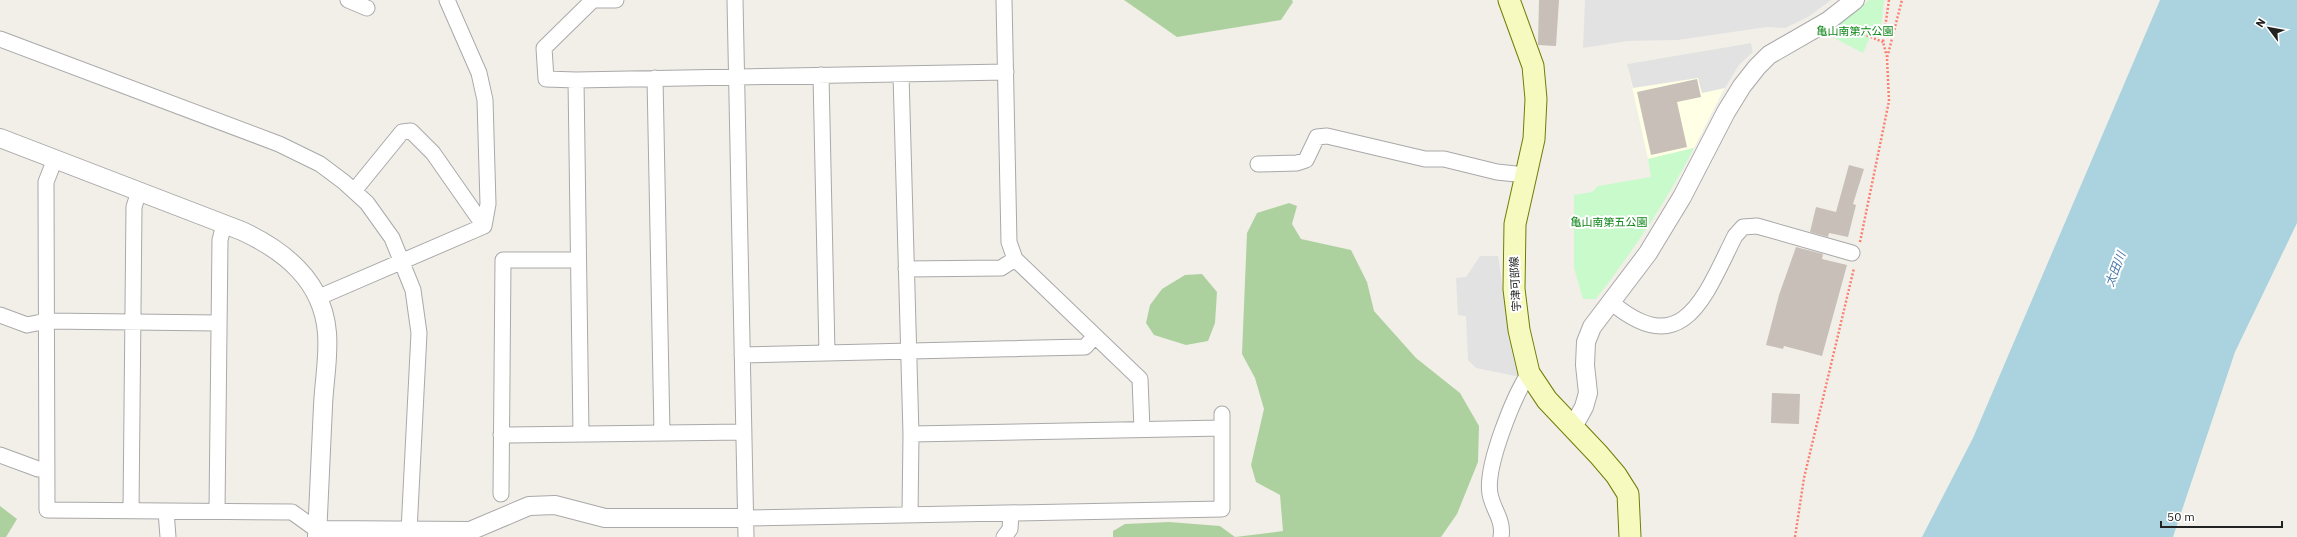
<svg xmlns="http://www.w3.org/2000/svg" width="2297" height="537" viewBox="0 0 2297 537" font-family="'IBM Plex Sans','Noto Sans JP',sans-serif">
	<rect width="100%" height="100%" fill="#f2efe9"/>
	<path fill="#ffffe5" d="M1751,43L1753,52L1739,65L1726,85L1694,148L1648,159L1627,64Z"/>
	<path fill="#add19e" d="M1124,0H1292L1293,2L1281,20L1177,37Z
		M1289,203L1297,206L1292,224L1301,239L1351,250L1367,282L1374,311L1416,358L1460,393L1479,426L1478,462L1457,514L1441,537H1113V531L1125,524L1169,522L1220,526L1235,537L1283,531L1280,495L1256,482L1251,465L1264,409L1255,378L1242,354L1247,233L1257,213Z
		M1202,274L1217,292L1215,323L1208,341L1186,345L1154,335L1146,323L1150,305L1162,289L1185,275Z
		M0,506L17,519L6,537H0Z"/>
	<path fill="#c8facc" d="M1869,0H1884L1881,28L1875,25L1863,53L1836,39L1829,29L1849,17Z
		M1694,148C1666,202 1633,251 1596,299H1583L1574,268V195L1592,192L1598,186L1651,177L1648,159Z"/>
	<path fill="#e2e2e2" d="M1585,0H1831L1808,17L1785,28L1767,27L1677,40L1627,41L1583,48Z
		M1751,43L1753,52L1739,65L1725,88L1702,93L1698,78L1633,88L1627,64Z
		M1480,256H1498L1511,343L1520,377L1476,368L1468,360L1466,316L1458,315L1456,278L1466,277Z"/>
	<path fill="#aad3df" d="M2160,0H2297V223L2235,352L2173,537H1922L1973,438Z"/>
	<path fill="#c7bfb8" d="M1539,0H1559L1556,46L1538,45Z
		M1697,79L1701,97L1677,102L1687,147L1651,155L1637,92Z
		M1849,165L1864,169L1853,204L1856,205L1848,237L1829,233L1828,237L1810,232L1816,207L1836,212Z
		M1796,247L1823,254L1822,259L1847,265L1822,356L1784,346L1783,349L1766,345L1779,295Z
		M1772,393L1800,394L1799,424L1771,423Z"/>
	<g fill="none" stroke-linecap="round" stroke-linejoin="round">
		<g stroke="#a9a9a9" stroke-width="17">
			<path id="minor" d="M348,0L367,8
				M616,0H593L544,48L546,79L576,80L1006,72
				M735,0L746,537
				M1004,0L1009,242L1015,259L1140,379L1142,430
				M0,39L279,144L320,164L344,182L367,203L392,238L413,290L419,333L409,531
				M901,74L911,434L910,515
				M821,75L827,353
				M655,78L662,433
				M576,80L581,434
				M55,159L46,182L47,510L292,512L317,530
				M1258,164L1297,163L1306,160L1317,137L1327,136L1425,159H1444L1497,172L1526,175
				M354,191L402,132L411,131L433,153L484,226
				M906,269L1001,268L1015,259
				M317,298L484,226L488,204L485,100L479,73L447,0
				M1611,302C1684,364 1706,293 1735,236L1743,227L1757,226L1852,253
				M0,315L27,325L46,321L219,323
				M742,355L1085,347L1094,337
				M911,434L1222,428
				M501,435L744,432
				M0,455L38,469L47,468
				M501,494L503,260H578
				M131,511L134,207L139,191
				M166,511L168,537
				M217,511L220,240L224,224
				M745,518L1222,509V414
				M1004,537L1010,529L1011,513
				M1501,537C1504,520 1493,510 1490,494C1485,466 1514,396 1529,373"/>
		</g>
		<g stroke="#a9a9a9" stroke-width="20">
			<path id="tertiary" d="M0,138L242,231C285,251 323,281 327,333C329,357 324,382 323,406C321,450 319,493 317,537
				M1573,427L1584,407L1588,393L1585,365L1586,342L1592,327L1648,253L1682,197L1726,112L1742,86L1757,67L1769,55L1828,21L1855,0
				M317,530L470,531L529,506L555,505L605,518H745"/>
		</g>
		<g stroke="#707d05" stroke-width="23">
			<path id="secondary" d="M1509,0L1533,66L1536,99L1534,139L1515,224L1514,289L1519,330L1529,373L1547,400L1599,455L1616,475L1628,494L1630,537"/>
		</g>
		<path stroke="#fa8072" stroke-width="2.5" stroke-dasharray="2 2" stroke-linecap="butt" d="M1840,33L1842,35L1861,33L1883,42
			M1887,57L1883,42L1889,0
			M1860,242L1889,101L1887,58L1902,0
			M1795,537L1804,478L1854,268"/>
		<use href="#minor" stroke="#fff" stroke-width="15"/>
		<use href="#tertiary" stroke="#fff" stroke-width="18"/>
		<use href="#secondary" stroke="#f7fabf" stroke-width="21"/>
	</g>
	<g text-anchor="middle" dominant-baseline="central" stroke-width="4" stroke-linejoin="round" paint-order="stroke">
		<g font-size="11" fill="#0c8416" stroke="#fff">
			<text x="1855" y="31">亀山南第六公園</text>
			<text x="1609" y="222">亀山南第五公園</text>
		</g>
		<g font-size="11" fill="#222" stroke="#fff">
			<text transform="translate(1515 284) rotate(-93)">宇津可部線</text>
		</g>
		<g font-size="12" font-style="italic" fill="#4a7aab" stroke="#fff">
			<text transform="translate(2115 269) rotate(-69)">太田川</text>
		</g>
	</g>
	<g transform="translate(2269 28) rotate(302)" stroke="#ffffff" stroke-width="3" paint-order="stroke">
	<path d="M0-3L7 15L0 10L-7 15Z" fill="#222222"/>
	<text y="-6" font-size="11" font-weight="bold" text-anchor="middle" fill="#222222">N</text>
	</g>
	<path d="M2161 521v6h121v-6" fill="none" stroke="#222222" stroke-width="2"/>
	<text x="2167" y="521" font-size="12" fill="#222222" stroke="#ffffff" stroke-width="3" paint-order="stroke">50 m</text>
</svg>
